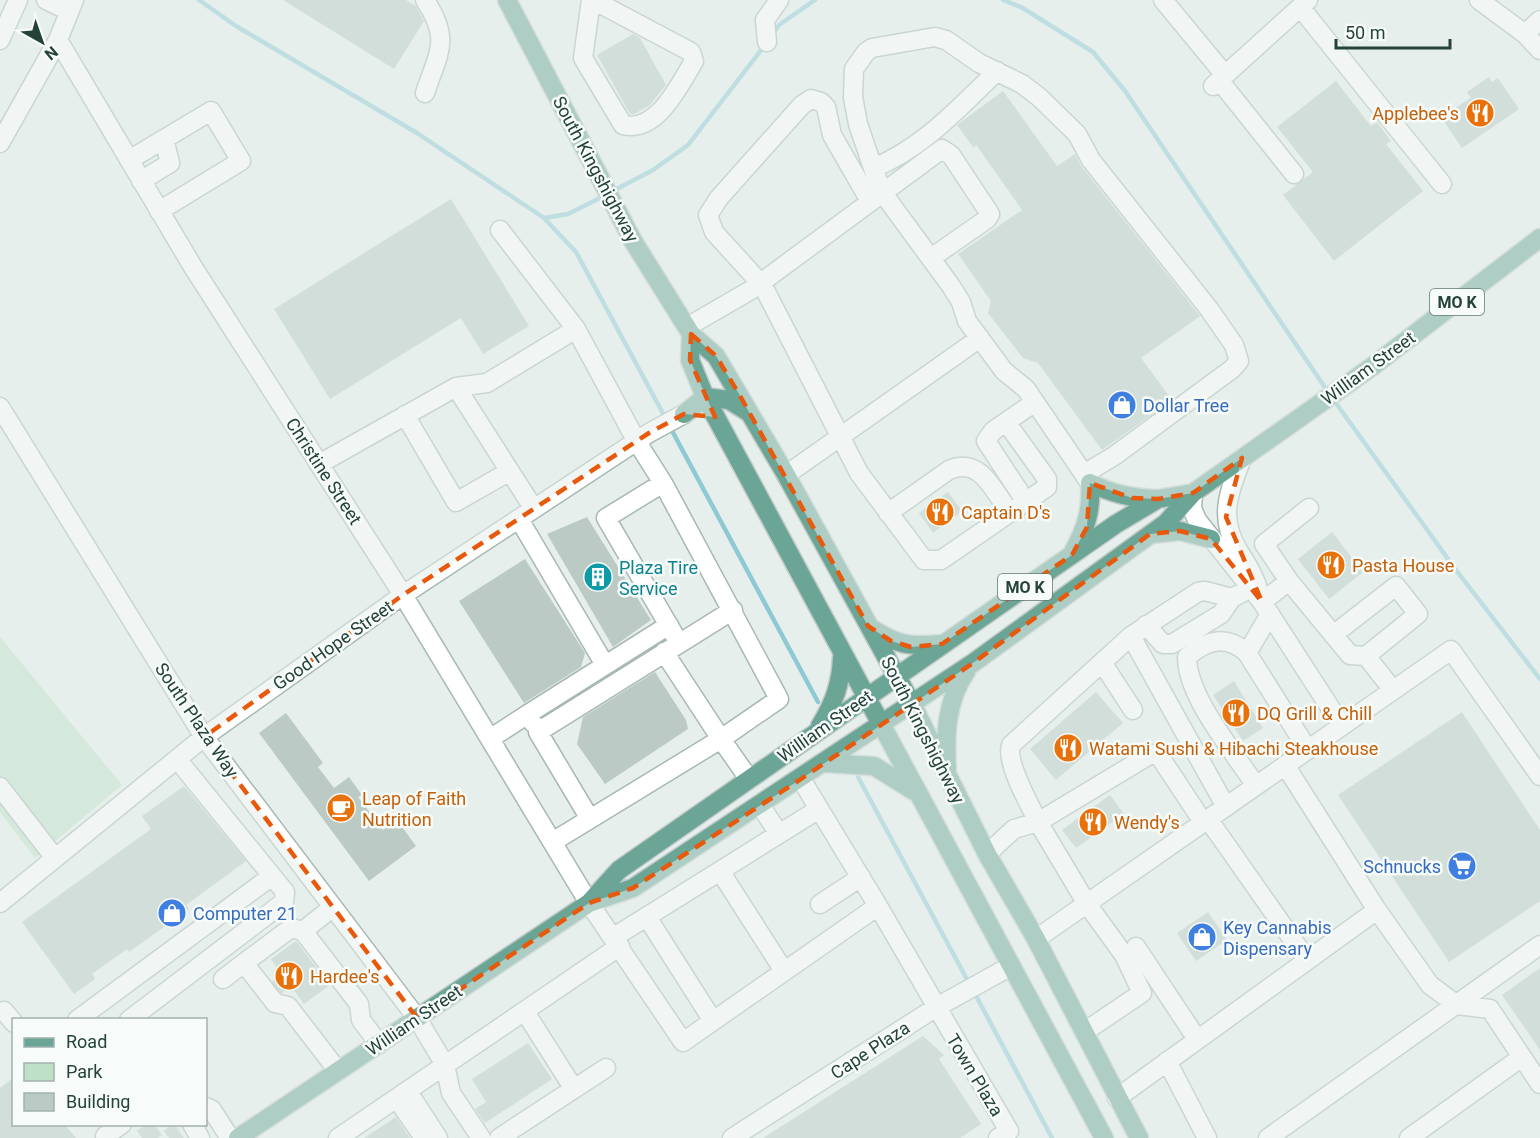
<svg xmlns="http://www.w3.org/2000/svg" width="1540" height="1138" viewBox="0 0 1540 1138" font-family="Roboto,sans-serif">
	<rect width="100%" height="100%" fill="#e6efeb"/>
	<path fill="#bfe0c8" d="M0,637L122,785L35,858L0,812Z"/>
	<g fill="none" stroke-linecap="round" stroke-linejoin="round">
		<path stroke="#8ec9d4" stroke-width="4.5" d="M199,0L236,26L417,133L544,218L568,214L604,196
			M1003,0L1021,7L1093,52L1125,91L1328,392
			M771,36L779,25L815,0
			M611,192L653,170L688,145L765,45
			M544,218L576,252L666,419
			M1333,399L1456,570L1540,679
			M670,427L818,702
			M858,777L970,985
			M974,992L1052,1138"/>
	</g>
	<path fill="#bbcac4" d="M283,0H406L416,6L424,21L394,69Z
		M633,34L640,38L666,85L649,106L634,114H630L597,55Z
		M1489,77L1492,82L1498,78L1519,109L1462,148L1441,117L1471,98L1467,92Z
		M1336,81L1371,126L1377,122L1391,141L1386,144L1423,191L1334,261L1283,195L1313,172L1277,127Z
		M1003,91L1057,166L1075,154L1082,167L1200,316L1141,358L1172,400L1102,450L1038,363L1023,358L988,313L991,301L958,254L1022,210L977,146L973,147L957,125Z
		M451,199L529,326L483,354L461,318L330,399L274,309Z
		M948,492L962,511L933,533L919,513Z
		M587,517L651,620L613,647L547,534Z
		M1332,532L1363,572L1329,599L1298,559Z
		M525,559L585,653L581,667L524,703L459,601Z
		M655,672L686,720L688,729L605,784L577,744L583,717Z
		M1234,681L1263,728L1243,741L1213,695Z
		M1096,692L1123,723L1056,780L1030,749Z
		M1462,712L1540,830V901L1449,962L1338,795Z
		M286,713L323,763L318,767L334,788L349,777L362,795L358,797L383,830L397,820L416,846L369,881L259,733Z
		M184,786L246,861L186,905L189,909L129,952L127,949L92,974L95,979L74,994L22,922L151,829L142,816Z
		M1110,795L1124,814L1076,848L1062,830Z
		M1208,912L1227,940L1196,961L1177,933Z
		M296,941L330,985L304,1004L271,959Z
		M1540,968V1050L1502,995Z
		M923,1036L944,1055L939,1059L981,1124L960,1138H763Z
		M528,1043L552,1079L485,1123L475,1109L486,1102L472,1079Z
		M14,1077V1125H65L76,1138H0V1088Z
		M396,1117L410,1138H364Z"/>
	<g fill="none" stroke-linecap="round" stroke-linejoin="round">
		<path stroke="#bfccc8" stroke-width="18" stroke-dasharray="18 9" stroke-linecap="butt" d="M273,981L282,993
			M142,1138L162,1124
			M169,1138L179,1131"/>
		<g stroke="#a8b8b2" stroke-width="21">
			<path id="minor" d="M46,0L69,11
				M591,0L583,58L623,125C657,133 679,86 694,61L691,52L593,0
				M1163,0L1225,75
				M1479,0L1525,34L1540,50
				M1300,7L1442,184
				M1525,34L1540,20
				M0,40L18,0
				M58,40L193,267L403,595L589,903L683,1042L878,906L1009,1131L998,1138
				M767,42L765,20L779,0
				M1219,80L1294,174
				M1213,86L1308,0
				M425,93C439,51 451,40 425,0
				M0,143L58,40L74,0
				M129,160L211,111L241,161L159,211
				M873,168C922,149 960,107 997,71
				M141,181L170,163L164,139
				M870,201L832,135L826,107L821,102L811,99L802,105L719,198L708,215L714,232L763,286L859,473L924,560H941L1047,487V479L1006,422
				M500,230L576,329L637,442L663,483L779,699L721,739L749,779
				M687,327L751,290L942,149L951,155L990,214L987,219L931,258
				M456,387L534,509
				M0,407L204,737L417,1018L445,1065L451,1093L481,1138
				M405,415L456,502L510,471
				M1242,458C1229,492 1218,517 1238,550C1247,564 1255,577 1259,592
				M319,464L456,387L487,383L576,329
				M1084,474L1114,456L1232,369L1239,361L1234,345L1209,309L1091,160L1077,134L1039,97L1022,84L979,63L946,40L935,37L872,48L866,52L854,69L853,97L858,124L873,168L882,192L951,286L961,302L967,321L1004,371L1026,389L1090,483
				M786,475L980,338
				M663,483L606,518L679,643
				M1193,493L1192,508L1197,520L1262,602L1342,726
				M1026,502L986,441L993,431L1035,402
				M1309,508L1264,544L1289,581L1350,655L1366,656L1393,690
				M888,513L949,470C980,456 994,491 1010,513
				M519,519L605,665
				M1262,602L1289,581
				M1146,625L1163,644H1172L1221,614L1232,598
				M1333,635L1396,586L1418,614L1366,656
				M1131,636L1226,807
				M1247,653L1270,614
				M1103,664L1133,710
				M528,714L669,625
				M491,738L528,714L533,723
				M1285,765L1377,910L1430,985L1457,1005L1490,1009L1540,1084
				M801,779L878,906
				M1256,786C1234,752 1187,697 1187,657C1207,639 1227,635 1247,653L1308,750
				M0,787L55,858
				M760,805L779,834
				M590,819L721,739L664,652
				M1208,819L1307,960
				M1203,822L1160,757L1151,754L1038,822C1030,805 1005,762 1011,745L1131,636L1198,592L1205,591L1232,598L1249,589
				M554,841L590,819L538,732L733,610
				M987,854L1014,829L1038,822L1087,904L1124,955L1142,993L1084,1032
				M720,871L819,809
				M0,903L204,737L403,595L649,433L684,414
				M820,904L861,877
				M333,907L303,931L359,1004L361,1020L379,1044
				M647,917L713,1021
				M303,931L291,928L244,963L275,1003L288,1006L338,1071
				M614,937L720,871L784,971
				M1036,939L1451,650L1540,776
				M1136,947L1197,1039
				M223,979L244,963
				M4,1011L14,1023
				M525,1012L574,1089
				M77,1020L272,876
				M129,1020L284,902L285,892L177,759
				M1167,1061L1207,1138
				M408,1092L438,1138
				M1117,1098L1377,910
				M397,1099L424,1138
				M206,1107L212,1110L230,1138
				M192,1124L200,1138
				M105,1136L122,1124
				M338,1138L620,946
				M499,1138L606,1068
				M732,1138L935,1008L1011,966
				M1268,1138L1540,945
				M1409,1138L1522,1057"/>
		</g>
		<g stroke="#c2cac8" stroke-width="21">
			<path id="major" d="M507,0L633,241L691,334L716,356L785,473L912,704L987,854L1036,939L1139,1138
				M691,334L690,360L705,397L1104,1138
				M684,414L705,397L729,400L748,412
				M1090,483C1113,494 1131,498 1157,499
				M1193,493L1158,499L1116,524L619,870L589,903L633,888L973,663L1166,523L1193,493L1373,366L1540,238
				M1152,534L1180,531L1211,539
				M1073,552C1086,528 1092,510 1090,483
				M871,628C897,645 909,647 941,644
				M820,726C834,703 841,684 842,657
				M824,763L874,766L914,791
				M947,769C945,735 946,701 966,672
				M238,1138L589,903"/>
		</g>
		<use href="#minor" stroke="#fff" stroke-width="18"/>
		<use href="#major" stroke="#6aa596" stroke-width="18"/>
	</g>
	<path d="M0 0H1540V1138H0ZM691,334L716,356L739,394L868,626L891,641L911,647L942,644L1072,555L1087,527L1090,483L1132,498L1158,499L1193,493L1242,458L1226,517L1262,602L1211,539L1180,531L1150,534L973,663L801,779L633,888L589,903L417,1018L204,737L403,595L649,433L684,414L715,417L690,360Z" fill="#e6efeb" fill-opacity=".55" fill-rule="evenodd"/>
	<path fill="none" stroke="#e8590c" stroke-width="4.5" stroke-dasharray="12 8" stroke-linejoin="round" d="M691,334L716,356L739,394L868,626L891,641L911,647L942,644L1072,555L1087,527L1090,483L1132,498L1158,499L1193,493L1242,458L1226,517L1262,602L1211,539L1180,531L1150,534L973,663L801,779L633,888L589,903L417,1018L204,737L403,595L649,433L684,414L715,417L690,360Z"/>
	<defs>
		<g id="restaurant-disc" transform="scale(1.5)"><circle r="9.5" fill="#e8710a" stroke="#f7fbf9"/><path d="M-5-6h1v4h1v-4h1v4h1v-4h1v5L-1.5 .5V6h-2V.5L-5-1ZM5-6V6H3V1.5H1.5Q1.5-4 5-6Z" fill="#fff"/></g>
		<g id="shop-disc" transform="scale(1.5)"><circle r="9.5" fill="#3f7fe0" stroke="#f7fbf9"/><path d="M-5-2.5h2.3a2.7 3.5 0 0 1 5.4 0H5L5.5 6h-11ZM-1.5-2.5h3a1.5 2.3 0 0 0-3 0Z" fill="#fff"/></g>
		<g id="building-disc" transform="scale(1.5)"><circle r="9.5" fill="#0f9aa8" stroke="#f7fbf9"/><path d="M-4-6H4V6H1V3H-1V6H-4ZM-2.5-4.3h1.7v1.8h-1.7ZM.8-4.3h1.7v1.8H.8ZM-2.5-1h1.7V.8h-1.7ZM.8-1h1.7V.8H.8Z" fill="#fff"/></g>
		<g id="cafe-disc" transform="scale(1.5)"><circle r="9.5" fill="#e8710a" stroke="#f7fbf9"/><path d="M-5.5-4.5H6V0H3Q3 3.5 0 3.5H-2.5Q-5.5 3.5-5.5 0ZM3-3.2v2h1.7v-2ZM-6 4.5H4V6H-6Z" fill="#fff"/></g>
		<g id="supermarket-disc" transform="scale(1.5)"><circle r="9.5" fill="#3f7fe0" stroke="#f7fbf9"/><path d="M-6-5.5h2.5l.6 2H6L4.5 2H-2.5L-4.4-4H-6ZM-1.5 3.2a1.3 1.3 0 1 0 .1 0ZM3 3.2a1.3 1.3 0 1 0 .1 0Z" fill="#fff"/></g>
	</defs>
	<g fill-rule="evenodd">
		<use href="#restaurant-disc" x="1480" y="113"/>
		<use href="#shop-disc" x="1122" y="405"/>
		<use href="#restaurant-disc" x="940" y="512"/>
		<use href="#restaurant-disc" x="1331" y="565"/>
		<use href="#building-disc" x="598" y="577"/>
		<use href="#restaurant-disc" x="1236" y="713"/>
		<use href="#restaurant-disc" x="1068" y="748"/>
		<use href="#cafe-disc" x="341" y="808"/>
		<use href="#restaurant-disc" x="1093" y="822"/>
		<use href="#supermarket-disc" x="1462" y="866"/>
		<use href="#shop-disc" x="172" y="913"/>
		<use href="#shop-disc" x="1202" y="937"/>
		<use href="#restaurant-disc" x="289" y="976"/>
	</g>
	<g text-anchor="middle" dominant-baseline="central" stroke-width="5" stroke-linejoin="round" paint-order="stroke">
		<g fill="#f7fbf9" stroke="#637a73" stroke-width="1.5">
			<rect x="1430" y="289" width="54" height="26" rx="4.5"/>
			<rect x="998" y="574" width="54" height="26" rx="4.5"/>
		</g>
		<g font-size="16" font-weight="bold" fill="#24423a">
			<text x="1457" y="302">MO K</text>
			<text x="1025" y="587">MO K</text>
		</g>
		<g font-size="18" fill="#c56008" stroke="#f7fbf9" text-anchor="start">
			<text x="1459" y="113" text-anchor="end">Applebee's</text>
			<text x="961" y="512">Captain D's</text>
			<text x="1352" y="565">Pasta House</text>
			<text x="1257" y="713">DQ Grill &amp; Chill</text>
			<text x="1089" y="748">Watami Sushi &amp; Hibachi Steakhouse</text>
			<text x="362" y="798">Leap of Faith<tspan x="362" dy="21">Nutrition</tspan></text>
			<text x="1114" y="822">Wendy's</text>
			<text x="310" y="976">Hardee's</text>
		</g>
		<g font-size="18" fill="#24423a" stroke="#f7fbf9">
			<text transform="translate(596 169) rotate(62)">South Kingshighway</text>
			<text transform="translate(1368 368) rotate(-36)">William Street</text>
			<text transform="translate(324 471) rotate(57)">Christine Street</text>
			<text transform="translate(333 645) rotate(-35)">Good Hope Street</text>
			<text transform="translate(197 720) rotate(56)">South Plaza Way</text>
			<text transform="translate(825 726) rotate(-35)">William Street</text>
			<text transform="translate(923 730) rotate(63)">South Kingshighway</text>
			<text transform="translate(414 1020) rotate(-34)">William Street</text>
			<text transform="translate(870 1050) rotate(-33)">Cape Plaza</text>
			<text transform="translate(975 1075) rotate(59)">Town Plaza</text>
		</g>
		<g font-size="18" fill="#366cbe" stroke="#f7fbf9" text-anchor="start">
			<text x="1143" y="405">Dollar Tree</text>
			<text x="1441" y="866" text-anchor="end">Schnucks</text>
			<text x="193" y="913">Computer 21</text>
			<text x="1223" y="927">Key Cannabis<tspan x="1223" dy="21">Dispensary</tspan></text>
		</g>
		<g font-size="18" fill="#0d838f" stroke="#f7fbf9" text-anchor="start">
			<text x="619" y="567">Plaza Tire<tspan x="619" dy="21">Service</tspan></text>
		</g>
	</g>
	<rect x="12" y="1018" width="195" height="108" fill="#f7fbf9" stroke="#a3b1ad" stroke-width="1.5"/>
	<rect x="24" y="1038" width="30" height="9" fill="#6aa596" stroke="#a3b1ad" stroke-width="1.5"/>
	<text x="66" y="1048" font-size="18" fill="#24423a">Road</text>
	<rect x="24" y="1063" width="30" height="18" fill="#bfe0c8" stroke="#a3b1ad" stroke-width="1.5"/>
	<text x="66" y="1078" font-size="18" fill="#24423a">Park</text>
	<rect x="24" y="1093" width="30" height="18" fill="#bbcac4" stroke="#a3b1ad" stroke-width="1.5"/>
	<text x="66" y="1108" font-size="18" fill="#24423a">Building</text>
	<g transform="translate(42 42) rotate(140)" stroke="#f7fbf9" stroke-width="4.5" paint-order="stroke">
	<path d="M0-4.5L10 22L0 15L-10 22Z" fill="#24423a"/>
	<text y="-9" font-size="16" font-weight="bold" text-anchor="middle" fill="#24423a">N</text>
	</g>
	<path d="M1336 39v9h114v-9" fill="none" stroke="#24423a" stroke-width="3"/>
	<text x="1345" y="39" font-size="18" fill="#24423a" stroke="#f7fbf9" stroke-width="4.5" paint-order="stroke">50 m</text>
</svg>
